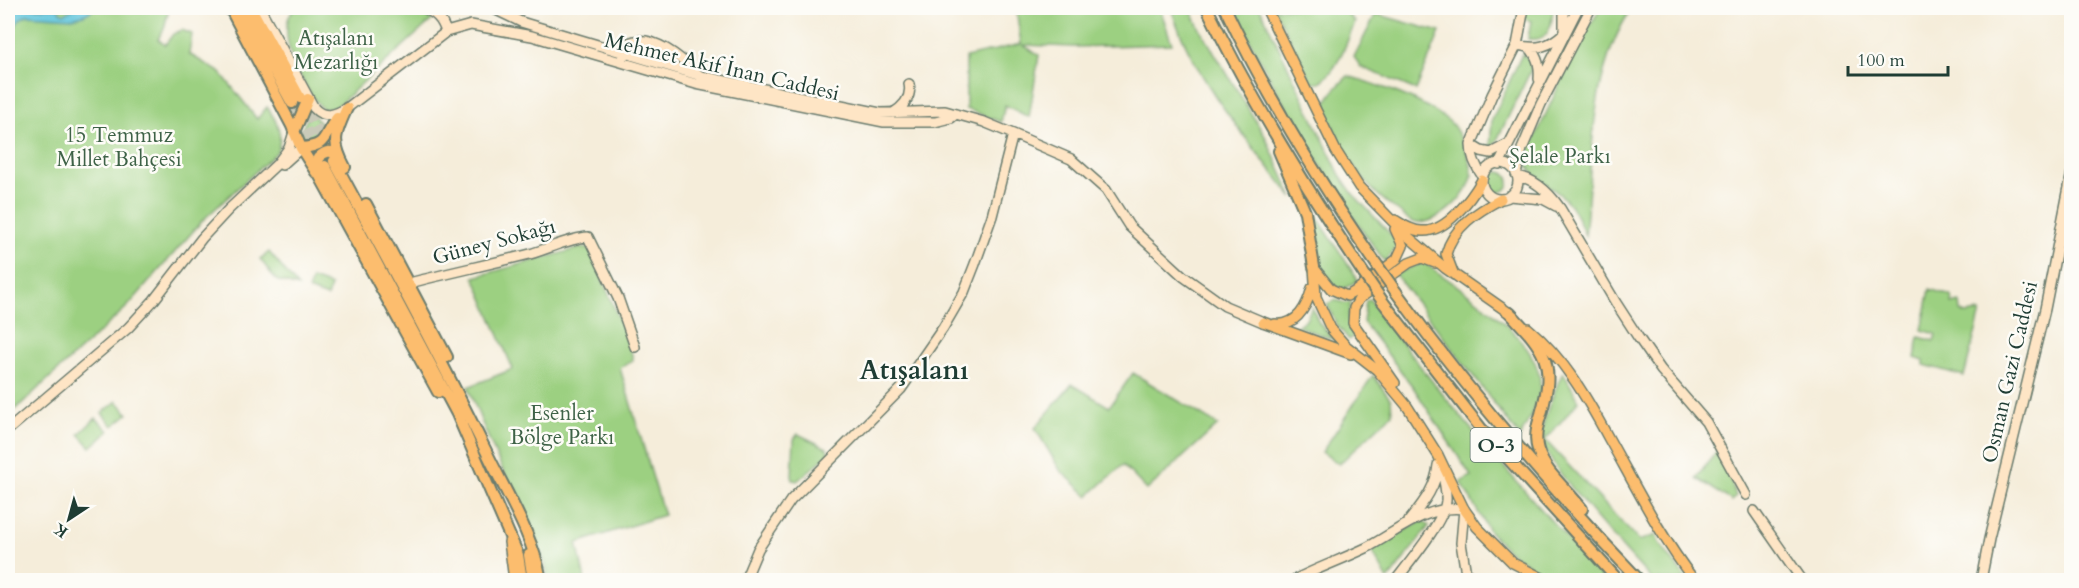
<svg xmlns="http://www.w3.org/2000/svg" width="2079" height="588" viewBox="0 0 2079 588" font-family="Cardo,serif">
	<rect width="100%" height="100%" fill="#fdfcf7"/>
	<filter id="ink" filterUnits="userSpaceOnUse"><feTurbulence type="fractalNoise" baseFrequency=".0167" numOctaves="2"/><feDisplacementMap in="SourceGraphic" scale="12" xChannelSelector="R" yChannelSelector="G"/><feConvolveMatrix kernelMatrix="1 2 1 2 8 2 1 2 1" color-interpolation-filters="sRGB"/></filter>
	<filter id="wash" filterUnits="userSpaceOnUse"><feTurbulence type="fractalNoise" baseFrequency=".008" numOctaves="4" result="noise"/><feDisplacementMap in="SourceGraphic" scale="24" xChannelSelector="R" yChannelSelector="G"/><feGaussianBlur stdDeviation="1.35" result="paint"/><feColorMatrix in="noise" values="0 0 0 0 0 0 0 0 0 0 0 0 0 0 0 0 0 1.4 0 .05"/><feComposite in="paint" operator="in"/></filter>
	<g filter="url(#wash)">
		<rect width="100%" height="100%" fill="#f5edda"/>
		<path fill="#9cd081" stroke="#5e865a" stroke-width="1.5" d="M8,8H169L164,29L158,39L165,45L173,34L182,30L192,34L189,54L221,73L257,119L267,107C277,121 284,135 277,152L202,221L128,306L8,416Z
			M294,8H407L433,19L335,108L323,109C303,89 273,34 294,8Z
			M1016,8H1160L1172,44L1074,47L1023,45L1039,55L1029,117L1005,105L1001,122L966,109V57L1021,44Z
			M1171,8H1190L1200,29L1265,136L1293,198C1247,139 1194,80 1171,8Z
			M1233,8H1260L1340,175L1353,194L1397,241L1396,248L1385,262C1326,182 1278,96 1233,8Z
			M1274,8H1342L1355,22C1349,38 1332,86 1312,83Z
			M1524,8H1553C1552,25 1550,42 1528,39L1531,21L1521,18Z
			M1601,8H1632C1588,73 1593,160 1585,235C1580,224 1576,211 1567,201C1553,185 1530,181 1526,158L1577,45Z
			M1376,14L1440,32L1416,90L1361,67L1354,57Z
			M1522,54L1530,59L1531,70L1494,146L1490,148L1492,120Z
			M1348,76C1383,87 1419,98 1449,121C1458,128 1472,162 1472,174C1472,194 1433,229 1413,222C1408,220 1402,214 1398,211C1369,190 1356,173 1340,142C1322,106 1318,105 1348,76Z
			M311,111L320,124L326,125L318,139L309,142C297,133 305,122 311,111Z
			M1489 182a10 10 0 1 1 20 0a10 10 0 1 1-20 0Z
			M1312,209L1358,280C1353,283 1347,288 1342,289C1319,291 1311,227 1308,211Z
			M580,248L590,249L630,346L633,360L620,368L664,515L577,543L585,580H548C544,549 525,518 512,490C496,456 481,422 468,387L513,369L474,277Z
			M269,252L298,287L276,280L260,259Z
			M1423,262C1460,289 1546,339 1540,390C1538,406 1527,422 1520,437L1395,274Z
			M312,279L331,286L327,297L308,290Z
			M1930,289L1951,296L1952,304L1960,302L1961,311L1966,314L1981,312L1964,376L1924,365V361L1915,358L1919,337L1934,341L1936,334L1922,330Z
			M1370,299C1441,399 1523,490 1605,580H1559L1530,566L1507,550L1489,531L1461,482L1471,476L1413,387L1363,322L1366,300Z
			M1335,300L1345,303L1351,302L1348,318L1354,335L1349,340L1337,325L1327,304Z
			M1312,307L1319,323L1335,340L1297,326L1306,319Z
			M1563,372L1579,401L1545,440L1639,541L1656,535L1659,543L1687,580H1652C1631,557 1543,463 1541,438C1541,423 1556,387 1563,372Z
			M1133,373L1218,425L1147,490L1123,465L1088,496L1060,470L1035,428L1072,384L1109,407Z
			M1373,375L1391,400L1392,414L1339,464L1322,452Z
			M117,401L128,414L113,426L102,413Z
			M96,418L109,431L91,447L79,434Z
			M798,434L827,448L829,454L797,481L793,480L792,476L794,439Z
			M1717,451L1727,470L1736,496L1732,501L1696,478Z
			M1422,521L1429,526L1388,580L1371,549Z"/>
		<path fill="#5fc5dc" stroke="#3f8188" stroke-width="1.5" d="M8,8H58L60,12L64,14L75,8H96L84,15L72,18L27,15L20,19L8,37Z"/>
	</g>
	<g filter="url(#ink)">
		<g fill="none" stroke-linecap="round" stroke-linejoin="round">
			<path stroke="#cacab9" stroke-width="10" stroke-dasharray="10 5" stroke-linecap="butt" d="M301,100L327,147
				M292,103L324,163"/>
			<g stroke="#6a7b6e" stroke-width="12">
				<path id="secondary" d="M260,8L314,108C324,119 335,115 347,108L446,32L471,25L532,36L696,84L884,122H935L951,118L956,114
					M423,8C436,13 442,19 446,32
					M444,8H458
					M492,8L521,22L701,76L880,113L945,111L984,122L1013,134L1071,159L1106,190L1129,226L1183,276L1225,306L1263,322
					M1517,45C1537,50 1549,47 1564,33V8
					M1530,48C1538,58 1540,66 1539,79
					M622,59L628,43C652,32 682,59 699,75
					M893,113C903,107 912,97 909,84
					M1471,145L1481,151L1491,153L1506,145
					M1482 181a18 18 0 1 1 36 0a18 18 0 1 1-36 0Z
					M1499,164L1578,8
					M282,165L301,148
					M1516,174L1522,149L1541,104L1591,8
					M1517,176C1535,179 1550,194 1560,208L1616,303L1638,337L1661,370L1706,422L1746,495
					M1483,177C1476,167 1471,157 1471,145L1492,95L1517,45L1524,8
					M1509,196L1543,199L1556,206
					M409,283C449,273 490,264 530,254C548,249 570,238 588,237L618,298L635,347
					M8,430L128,328L154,300L202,238L228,210L277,164L289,148L294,132
					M1754,511L1802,580
					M1409,521C1423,503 1436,488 1438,465
					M745,580L758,549L791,500L901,389L943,328L964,292L975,264L992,216L1013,134
					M1294,580C1318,568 1343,559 1366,548C1397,532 1427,504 1464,509L1461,543L1467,580
					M1396,580C1409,563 1444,521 1446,501C1447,488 1443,476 1440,464
					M1981,580L1989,539L2045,309L2072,172"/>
			</g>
			<g stroke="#6a7b6e" stroke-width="12">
				<path id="primary" d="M1266,8L1336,151L1359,187L1405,234L1445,268L1515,317
					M1395,220C1403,225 1412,231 1422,231C1446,233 1471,199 1482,180
					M1314,267L1316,297L1331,329L1345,345L1377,370L1407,406L1438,455L1464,509L1477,527L1513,563L1546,580
					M1315,269L1331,289L1347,296L1354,292L1397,259L1403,246L1395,229
					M1454,275L1446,254C1453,227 1478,211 1501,199
					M1263,322L1351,354
					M1275,324C1298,326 1307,306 1312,288
					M1528,328C1564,358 1587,398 1609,439C1636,487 1660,536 1694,580
					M1395,383L1353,323L1354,308L1359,299L1409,263L1422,258L1435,263
					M509,542L514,580"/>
			</g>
			<g stroke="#6a7b6e" stroke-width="14">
				<path id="highway" d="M230,8L292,126L301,148L316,172
					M240,8L292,103
					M251,8L300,98
					M1207,8C1252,101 1306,188 1364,274
					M1225,8C1268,98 1320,183 1377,265
					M294,132L308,99
					M301,148C329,146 322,136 337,118
					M1279,151L1305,212L1314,267
					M339,156C331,150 326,150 318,158L316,169L438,392
					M334,161C386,257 438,353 486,451C506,493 533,535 541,580
					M325,166L457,414L518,555L522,580
					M345,167C331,141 335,134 347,108
					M366,204L447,357
					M1396,292C1470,394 1552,489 1639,580
					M1383,302L1483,431L1618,580
					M1510,313C1545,350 1556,363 1541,414C1537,426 1534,438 1538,450C1545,473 1568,490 1582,509
					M529,555L533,580"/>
			</g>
			<use href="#secondary" stroke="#fee5c5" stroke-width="9"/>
			<use href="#primary" stroke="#fcbd6e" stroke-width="9"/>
			<use href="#highway" stroke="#fcbd6e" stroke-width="10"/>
			<g stroke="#6a7b6e" stroke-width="14" stroke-linecap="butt">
				<path id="highway-bridge" d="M1377,265L1396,292
					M1364,274L1383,302"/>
			</g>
			<use href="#highway-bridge" stroke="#fcbd6e" stroke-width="10"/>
		</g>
	</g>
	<g text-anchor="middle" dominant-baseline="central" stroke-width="5" stroke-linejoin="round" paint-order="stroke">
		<rect fill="#fdfcf7" stroke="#62766e" stroke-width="1.5" x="1470.5" y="428" width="51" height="34" rx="4.5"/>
		<g font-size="20" font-weight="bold" fill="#1f3d34">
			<text x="1496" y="445">O-3</text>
		</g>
		<g font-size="21" fill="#3e6247" stroke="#fdfcf7">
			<text x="336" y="38">Atışalanı<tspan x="336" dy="24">Mezarlığı</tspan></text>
			<text x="119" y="135">15 Temmuz<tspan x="119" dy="24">Millet Bahçesi</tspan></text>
			<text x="1560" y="156">Şelale Parkı</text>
			<text x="562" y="413">Esenler<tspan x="562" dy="24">Bölge Parkı</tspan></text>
		</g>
		<g font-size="21" fill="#1f3d34" stroke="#fdfcf7">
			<text transform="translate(722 67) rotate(13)">Mehmet Akif İnan Caddesi</text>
			<text transform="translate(494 242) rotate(-15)">Güney Sokağı</text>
			<text transform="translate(2010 372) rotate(-77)">Osman Gazi Caddesi</text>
		</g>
		<g font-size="27" font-weight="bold" fill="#1f3d34" stroke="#fdfcf7">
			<text x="914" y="370">Atışalanı</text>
		</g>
	</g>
	<rect width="2079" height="588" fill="none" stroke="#fdfcf7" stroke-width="30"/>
	<g transform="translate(69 519) rotate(216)" stroke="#fdfcf7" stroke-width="4.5" paint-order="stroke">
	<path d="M0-4.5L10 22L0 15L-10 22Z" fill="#1f3d34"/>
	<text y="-9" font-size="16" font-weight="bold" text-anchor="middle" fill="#1f3d34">K</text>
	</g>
	<path d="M1848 66v9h100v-9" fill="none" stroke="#1f3d34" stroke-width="3"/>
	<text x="1857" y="66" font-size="18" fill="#1f3d34" stroke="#fdfcf7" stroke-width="4.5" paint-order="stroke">100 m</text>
</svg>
